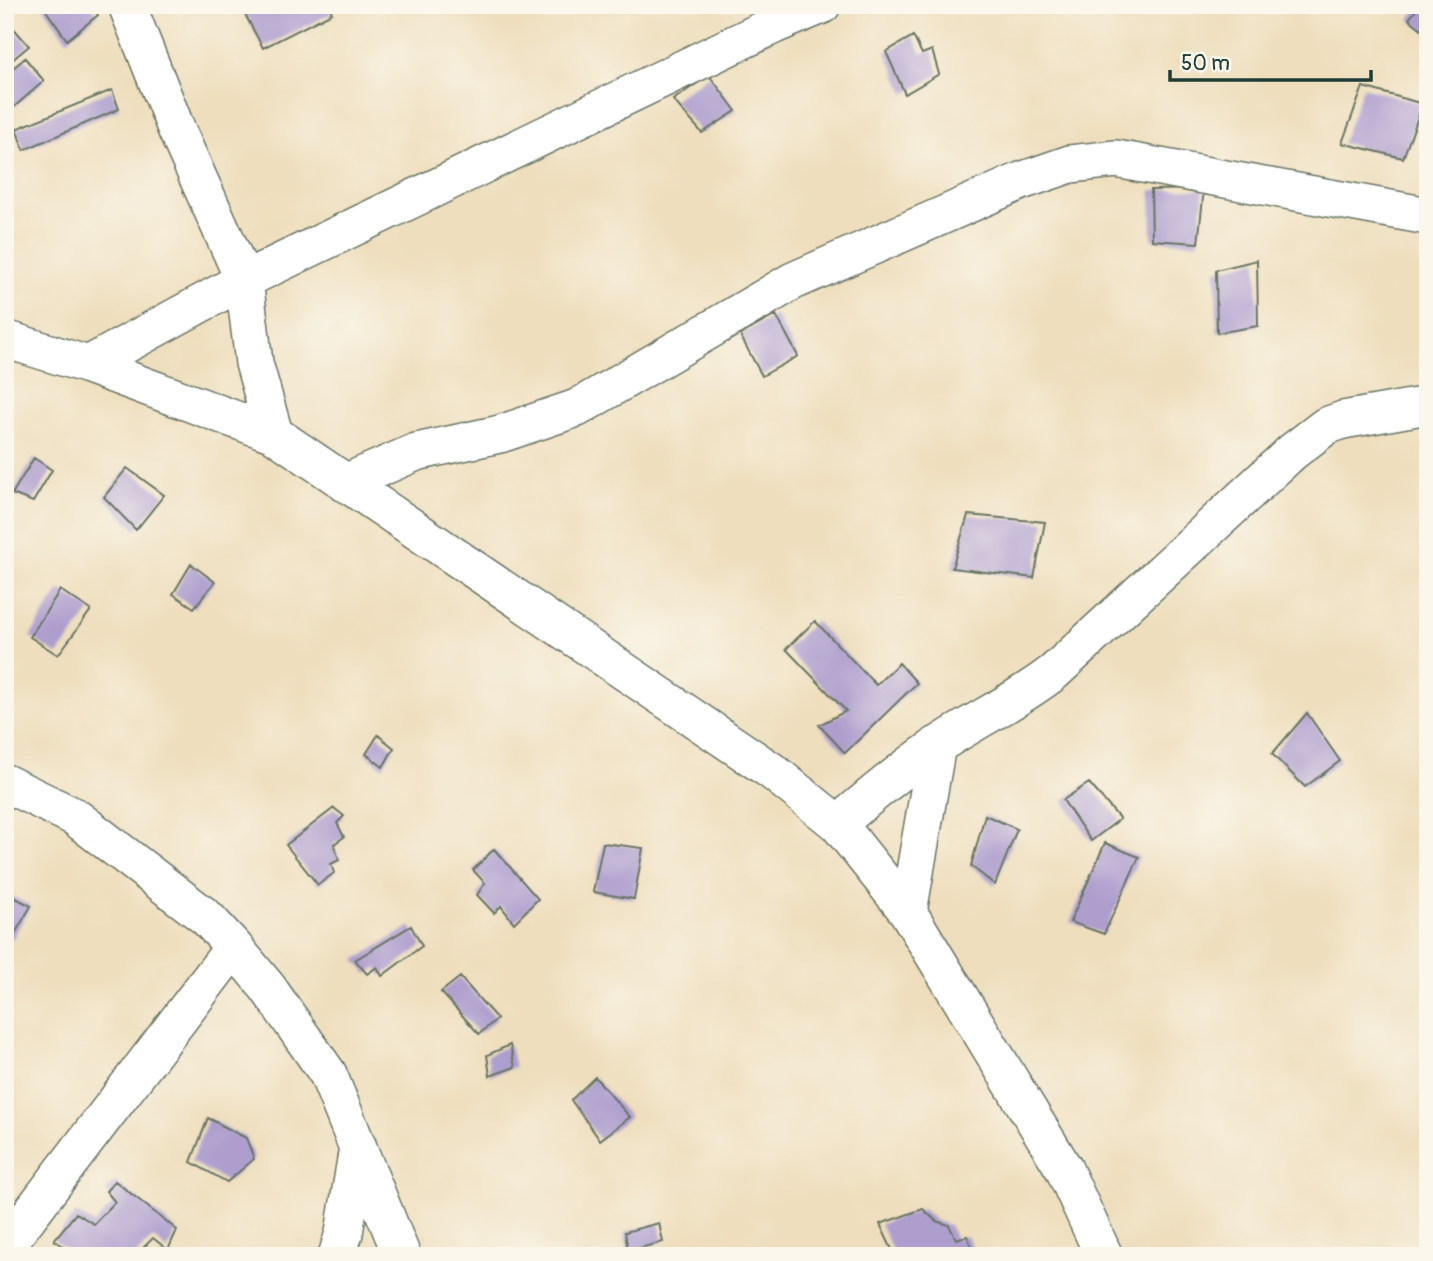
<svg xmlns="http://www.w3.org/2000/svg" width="1433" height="1261" viewBox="0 0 1433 1261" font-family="Pangolin,sans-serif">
	<rect width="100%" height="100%" fill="#fbf7ec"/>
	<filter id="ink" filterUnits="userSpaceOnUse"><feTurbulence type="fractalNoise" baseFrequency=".0143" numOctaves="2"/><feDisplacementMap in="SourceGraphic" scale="14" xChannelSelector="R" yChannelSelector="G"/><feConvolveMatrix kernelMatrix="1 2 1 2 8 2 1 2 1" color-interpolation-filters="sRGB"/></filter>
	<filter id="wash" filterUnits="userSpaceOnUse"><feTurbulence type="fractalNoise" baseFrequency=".00686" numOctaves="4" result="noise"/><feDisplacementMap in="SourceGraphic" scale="28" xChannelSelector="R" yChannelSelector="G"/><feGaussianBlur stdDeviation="1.57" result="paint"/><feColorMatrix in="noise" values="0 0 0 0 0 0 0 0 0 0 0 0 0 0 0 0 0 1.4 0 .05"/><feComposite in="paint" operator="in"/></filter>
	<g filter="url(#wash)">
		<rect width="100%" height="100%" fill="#eedebd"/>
		<g id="blocks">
			<path fill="#ad9ece" d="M42,5H91L98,15L67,40Z
				M240,5H329L332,13L263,48Z
				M1420,5H1428V34L1409,19Z
				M10,24L29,46L5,66V28Z
				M913,36L922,54L932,50L939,74L905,94L886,52Z
				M25,58L44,81L14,107L5,97V75Z
				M709,75L736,111L702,133L673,100Z
				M1363,87L1423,104L1403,158L1342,143Z
				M112,90L119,109L24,150L16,129Z
				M1204,189L1198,243L1152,240L1151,190Z
				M1257,260L1258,326L1217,333L1216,270Z
				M776,315L798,356L762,376L740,335Z
				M34,458L52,470L33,502L12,494Z
				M127,468L164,495L136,530L104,497Z
				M968,515L1045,522L1034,578L952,568Z
				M191,564L215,582L194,608L173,594Z
				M60,590L91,610L58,655L30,637Z
				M815,621L876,685L899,663L917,683L845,753L819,725L846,711L786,649Z
				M1307,713L1340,761L1305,787L1272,754Z
				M378,735L394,748L383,767L366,754Z
				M1089,783L1120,819L1091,841L1063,800Z
				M334,808L344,816L337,823L344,837L334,844L339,860L331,864L334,873L318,885L286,845Z
				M985,815L1017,829L995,885L971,866Z
				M603,843L643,848L634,899L593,892Z
				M1105,843L1139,857L1104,934L1070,922Z
				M494,849L538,899L514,923L501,906L494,913L477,895L485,883L473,870Z
				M10,895L31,906L12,939L5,935V903Z
				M411,926L422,946L382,976L377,967L367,974L355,960Z
				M460,977L497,1019L479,1034L441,992Z
				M510,1045L515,1067L490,1076L487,1055Z
				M595,1077L630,1117L600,1140L571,1100Z
				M208,1118L246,1138L254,1159L227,1182L191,1162Z
				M115,1181L177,1230L168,1250L153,1238L135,1256H76L54,1240L76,1213L94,1224L115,1202L106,1191Z
				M923,1209L936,1221L949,1225L956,1239L967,1236L974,1252L968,1256H895L880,1224Z
				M659,1223L663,1242L628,1251L625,1232Z"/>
		</g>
	</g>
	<g filter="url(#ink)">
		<use href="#blocks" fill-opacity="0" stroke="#677564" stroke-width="2"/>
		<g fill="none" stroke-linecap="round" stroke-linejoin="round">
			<g stroke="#677564" stroke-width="40">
				<path id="minor" d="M127,5L177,131L244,280L254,363L274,434
					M5,339L88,365L274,434L773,772L838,824L908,912L1064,1169L1104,1256
					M88,365L244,280L774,25L822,5
					M345,483L416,452L500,434L577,408L793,281L1021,181L1070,164L1116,159L1428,216
					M5,783L75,817L207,918L234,947L268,988L328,1074L402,1256
					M838,824C869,797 901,770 935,747C975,720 1017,701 1054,672L1292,452L1326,426L1343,420L1428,405
					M908,912L937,745
					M5,1247L234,947
					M337,1256L344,1233L358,1147"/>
			</g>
			<use href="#minor" stroke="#fff" stroke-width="37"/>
		</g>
	</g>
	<rect width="1433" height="1261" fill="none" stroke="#fbf7ec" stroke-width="28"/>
	<path d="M1170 70v10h201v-10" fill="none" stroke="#1f3d34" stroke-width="3.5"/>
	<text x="1181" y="70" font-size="21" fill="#1f3d34" stroke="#fbf7ec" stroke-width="5" paint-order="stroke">50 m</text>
</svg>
